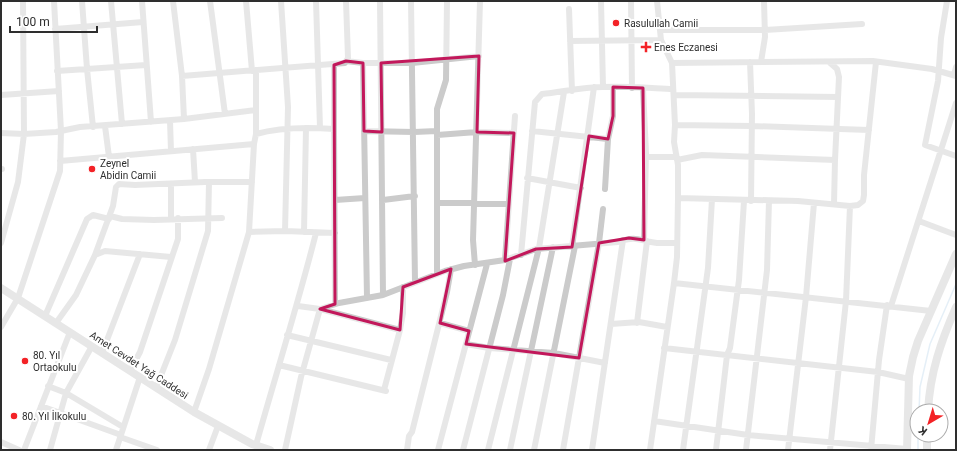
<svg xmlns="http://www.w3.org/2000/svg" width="957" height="451" viewBox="0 0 957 451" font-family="Roboto,sans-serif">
	<rect width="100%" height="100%" fill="#fff"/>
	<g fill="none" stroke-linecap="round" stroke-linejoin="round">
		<path stroke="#c5dcee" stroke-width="1.5" d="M919,411L920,387L930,344L956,284
			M918,450V435"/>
		<path stroke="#cbcbcb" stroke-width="6" d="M82,1L87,69L93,127
			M111,1L122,124
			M142,1L151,122
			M210,1L225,114
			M246,1L252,71
			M281,1L288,107L285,231
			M316,1L320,128
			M380,1L383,295
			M411,1L415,282
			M601,1L603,87
			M631,1L632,88
			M947,1L941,38L938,81L925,145L956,156
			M569,9L572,91
			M55,29L143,22
			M660,30H765L862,24
			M570,41L661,40
			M346,61L363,63L367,298
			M750,62L752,114L751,201
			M761,62L765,37L764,1
			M363,63H412L479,56
			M672,63L873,61L932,69L956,76
			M57,71L146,65
			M954,75L956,67
			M182,76L345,63L348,58L346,1
			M643,88L646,153L644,240
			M1,95L59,91
			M674,95L838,97
			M184,119L256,110
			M170,121L171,151
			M675,125L752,126L869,130
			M105,126L109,157
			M334,129L335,304
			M364,131L414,132L437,131
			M532,131L608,139
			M1,133L24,134L56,132L80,127L184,119L182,76L173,1
			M256,134C281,127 308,127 334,129V65
			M437,135L477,132L514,133
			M193,149L195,182
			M646,157H676
			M677,160L702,155L835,160L839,77L837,69L829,62
			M60,161L254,144
			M1,169H2
			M527,178L581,188
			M605,189L608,139L613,116V87
			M678,198L798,201L850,206L846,301L830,450
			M335,200L365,198
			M383,200L415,196
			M437,203H474
			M474,204H509
			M834,204L835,160
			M850,206L858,205L863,201L864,195V175L876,62
			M110,216L122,219L154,220L222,218
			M171,219V185
			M919,221L956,235
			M249,232L285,231L335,233
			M304,232L306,128
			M1,243L18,182L24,134L23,1
			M572,247L594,87
			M95,255L113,206L116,187L119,184L135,185L205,182H252
			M521,255L535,102L542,94C562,92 582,87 603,87C626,86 650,88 673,89
			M505,260L515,116
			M475,265L473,240L480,1
			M437,274V109L446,80L447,1
			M674,283L931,311
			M298,306L320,309L339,303L383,295L445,271L464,266L505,260L536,249L618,242C638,235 639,241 657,243C663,243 670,243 676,243
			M891,306L956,103
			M45,316L87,219L93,215L109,219
			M56,323L76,295L95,255L105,251L171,257
			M440,323L469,331
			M637,323L647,241
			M611,324L639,322L667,327
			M1,327L18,298L60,171L61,131L54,1
			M287,335L391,360
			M466,344L489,348L554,353L605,363
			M664,348L878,372L909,379
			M102,353L140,254
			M279,365L386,391
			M130,371L140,352L178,239V218
			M48,386L66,393L123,427
			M156,388L175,340L208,231L209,182
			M384,390L400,330L403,313V287
			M41,406L121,435
			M194,412L209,369L249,232L254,144L256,134V70
			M654,421L748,435L907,449
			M120,437L157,450
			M1,442L19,450
			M256,445C276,374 298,304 316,233
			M24,450L70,332
			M50,450L66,393L92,346
			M116,450L140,377
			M209,450L218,426
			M285,450L301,377L320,309L400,330
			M407,450L409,436L412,432L447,292L451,269
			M438,450L487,264
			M463,450L503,295L510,259
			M488,450L539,248L564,92
			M510,450L553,247
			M534,450L575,246
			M563,450L599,243L603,209
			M592,450L623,240
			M650,450L674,283L677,257L678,198V165L674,142L675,125L672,63L661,40L657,1
			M683,450L708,268L712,199
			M716,450L727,355L730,348L739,280L744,201
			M746,450L767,270L769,201
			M788,450L806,297L814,203
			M871,450L879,360L887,305"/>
		<path stroke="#cbcbcb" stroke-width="8" d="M1,288L194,412L252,444L270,450
			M928,411C930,373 941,341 956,307
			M907,450L909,376L913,357L918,341L956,254
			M927,450V435"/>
	</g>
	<path d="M0 0H957V451H0ZM479,56L477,132L514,133L505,261L536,249L572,247L589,136L608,139L613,116V87L643,88L644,240L629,238L599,243L579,358L466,344L469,331L440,323L451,269L403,287L400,330L320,309L335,304L334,65L346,61L363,63L364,131L382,132L381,63Z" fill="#fff" fill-opacity=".55" fill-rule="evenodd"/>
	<path fill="none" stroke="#c2185b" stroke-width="3" stroke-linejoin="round" d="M479,56L477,132L514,133L505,261L536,249L572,247L589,136L608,139L613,116V87L643,88L644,240L629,238L599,243L579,358L466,344L469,331L440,323L451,269L403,287L400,330L320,309L335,304L334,65L346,61L363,63L364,131L382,132L381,63Z"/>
	<g fill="#f32226" stroke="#fff" stroke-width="1.5">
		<circle cx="616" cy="23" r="4"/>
		<path d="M644 41h4v4h4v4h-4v4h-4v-4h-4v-4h4z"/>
		<circle cx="92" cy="169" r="4"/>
		<circle cx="25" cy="361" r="4"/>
		<circle cx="14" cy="416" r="4"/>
	</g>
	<g text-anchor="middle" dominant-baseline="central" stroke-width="4" stroke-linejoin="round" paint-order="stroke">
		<g font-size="10" fill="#2e2e2e" stroke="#fff" text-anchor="start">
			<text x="624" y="23">Rasulullah Camii</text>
			<text x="654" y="47">Enes Eczanesi</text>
			<text x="100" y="163">Zeynel<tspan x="100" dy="12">Abidin Camii</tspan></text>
			<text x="33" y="355">80. Yıl<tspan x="33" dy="12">Ortaokulu</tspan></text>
			<text x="22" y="416">80. Yıl İlkokulu</text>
		</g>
		<g font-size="10" fill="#2e2e2e" stroke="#fff">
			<text transform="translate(139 365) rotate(33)">Amet Cevdet Yağ Caddesi</text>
		</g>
	</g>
	<rect width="957" height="451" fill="none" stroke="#2e2e2e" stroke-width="4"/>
	<g transform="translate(929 423) rotate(218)"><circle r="19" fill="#ffffff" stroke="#ababab"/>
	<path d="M0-3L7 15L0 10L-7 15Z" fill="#f32226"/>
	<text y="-6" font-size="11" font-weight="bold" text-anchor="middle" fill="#2e2e2e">K</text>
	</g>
	<path d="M10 26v6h87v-6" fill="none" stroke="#2e2e2e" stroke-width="2"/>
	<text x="16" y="26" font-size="12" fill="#2e2e2e" stroke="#ffffff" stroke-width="3" paint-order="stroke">100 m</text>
</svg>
